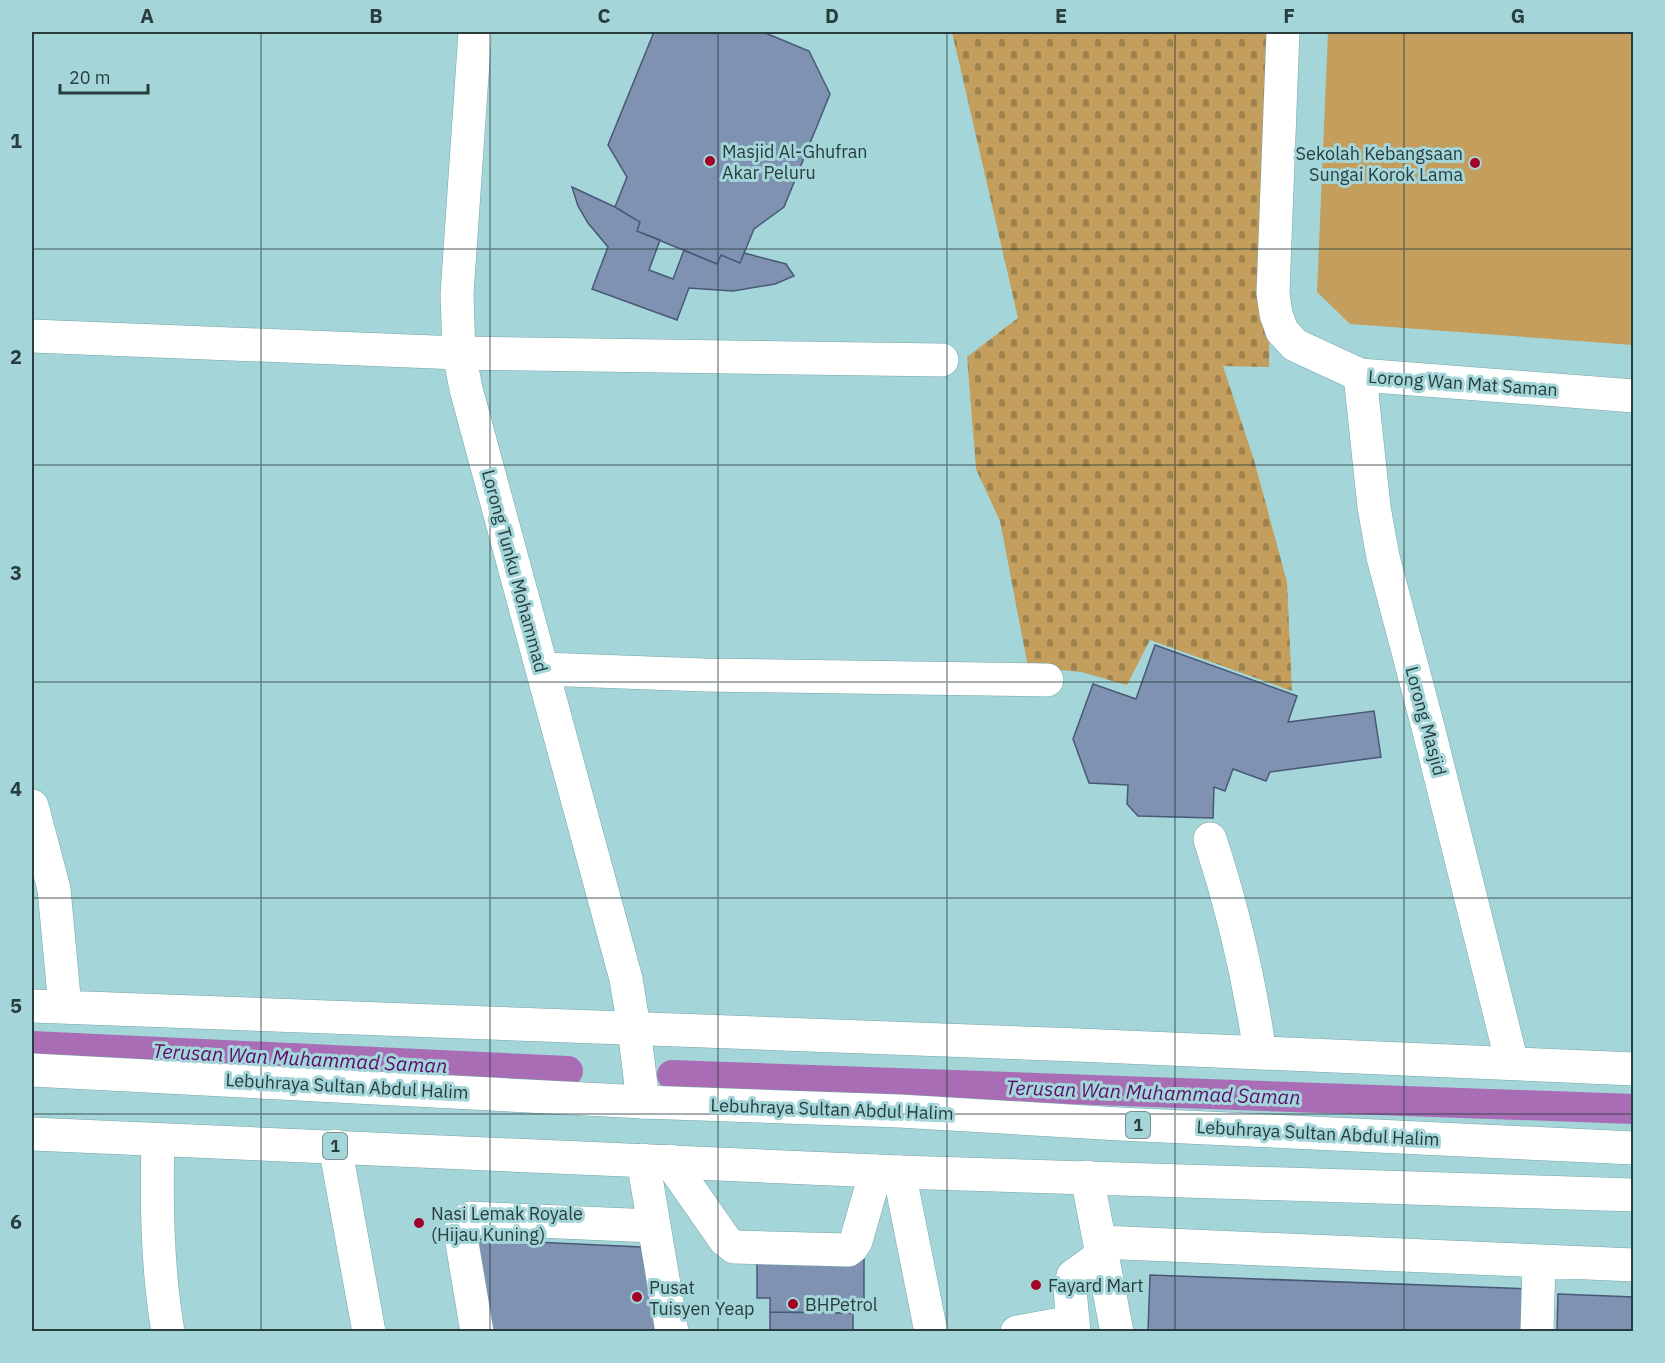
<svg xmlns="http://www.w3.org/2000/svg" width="1665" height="1363" viewBox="0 0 1665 1363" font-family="'IBM Plex Sans',sans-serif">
	<defs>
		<pattern id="cemetery-stones" width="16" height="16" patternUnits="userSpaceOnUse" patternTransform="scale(1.5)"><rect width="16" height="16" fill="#c39e5d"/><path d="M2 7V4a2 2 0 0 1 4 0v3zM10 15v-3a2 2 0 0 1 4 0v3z" fill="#9e824e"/></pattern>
	</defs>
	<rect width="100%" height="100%" fill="#a4d6d9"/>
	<path fill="#c39e5d" d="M1328,32H1633V345L1350,324L1317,292Z"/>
	<path fill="url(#cemetery-stones)" d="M952,32H1272L1269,367L1223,366L1254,460L1287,582L1292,691L1150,640L1127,685L1081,672L1028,667L1000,521L976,469L967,357L1018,318Z"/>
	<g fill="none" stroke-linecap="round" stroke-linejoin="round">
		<path stroke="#a96db6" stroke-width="30" d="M32,1046L568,1071
			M672,1075L1634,1109"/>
	</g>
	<path fill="#7f92b2" stroke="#485976" stroke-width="1.5" d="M654,32H763L809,51L830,94L784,207L754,229L740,263L721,255L717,264L637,231L640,222L615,207L627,177L608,145Z
		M572,187L615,207L640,222L637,231L660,240L649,270L673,279L684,250L717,264L721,255L740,263L744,253L786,264L794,276L775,284L733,291L689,288L677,320L592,289L608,247L588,223L578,206Z
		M1155,645L1297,696L1288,722L1374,711L1381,757L1270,772L1266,781L1233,769L1225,791L1214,787L1213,818L1138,816L1127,804L1128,785L1089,783L1073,739L1093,684L1136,699Z
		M473,1239L641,1247L657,1332H492Z
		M757,1258H864V1299H829L828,1313L770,1312V1298H757Z
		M1150,1275L1534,1289L1532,1332H1148Z
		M1558,1294L1634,1297V1332H1557Z
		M770,1312L853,1313V1332H770Z"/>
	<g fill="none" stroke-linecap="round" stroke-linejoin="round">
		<g stroke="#75a5a8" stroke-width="34">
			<path id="minor" d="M475,32L457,294L459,353L466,389L626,979L634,1028L643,1102
				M1283,32L1273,293L1276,314L1282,331L1295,345L1360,375L1634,396
				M32,336L459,353L942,360
				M1360,375L1374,507L1383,557L1428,727L1512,1063
				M542,669L704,675L1047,680
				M32,806L54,889L65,1007
				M1210,839C1234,912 1249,977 1260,1053
				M32,1006L1078,1045L1634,1069
				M158,1140C156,1204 157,1268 168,1332
				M335,1146L369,1332
				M643,1160L672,1332
				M670,1161L725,1240L734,1247L848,1250L852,1247L856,1241L876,1171
				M899,1172L931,1332
				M1087,1177L1117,1332
				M1100,1242L1634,1265
				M477,1332L460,1231L465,1221L470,1218L653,1226
				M1017,1332L1072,1322
				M1074,1332L1070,1290L1073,1276L1102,1255
				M1537,1332L1539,1262"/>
		</g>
		<g stroke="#75a5a8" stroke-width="34">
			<path id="major" d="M32,1070L643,1102L899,1111L1120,1124L1634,1148
				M32,1134L899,1172L1634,1195"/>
		</g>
		<use href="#minor" stroke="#fff" stroke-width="33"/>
		<use href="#major" stroke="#fff" stroke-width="33"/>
	</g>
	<path fill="none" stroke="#293d3e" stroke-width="1.5" stroke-opacity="0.55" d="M261,32V1332M490,32V1332M718,32V1332M947,32V1332M1175,32V1332M1404,32V1332M32,249H1634M32,465H1634M32,682H1634M32,898H1634M32,1114H1634"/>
	<g fill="#a20227" stroke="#a4d6d9" stroke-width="2">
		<circle cx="710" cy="161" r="6"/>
		<circle cx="1475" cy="163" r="6"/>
		<circle cx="419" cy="1223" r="6"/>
		<circle cx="1036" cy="1285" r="6"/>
		<circle cx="637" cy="1297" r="6"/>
		<circle cx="793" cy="1304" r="6"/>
	</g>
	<g text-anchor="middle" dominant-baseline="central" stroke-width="6" stroke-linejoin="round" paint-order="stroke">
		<g fill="#a4d6d9" stroke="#4e6b6c" stroke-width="1.5">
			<rect x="1126" y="1112" width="24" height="26" rx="4.5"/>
			<rect x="323" y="1133" width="24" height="26" rx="4.5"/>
		</g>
		<g font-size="16" font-weight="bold" fill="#293d3e">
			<text x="1138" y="1125">1</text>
			<text x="335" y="1146">1</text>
		</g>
		<g font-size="18" fill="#293d3e" stroke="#a4d6d9" text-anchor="start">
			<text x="722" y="151">Masjid Al-Ghufran<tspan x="722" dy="21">Akar Peluru</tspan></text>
			<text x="1463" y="153" text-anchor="end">Sekolah Kebangsaan<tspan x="1463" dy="21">Sungai Korok Lama</tspan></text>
			<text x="431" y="1213">Nasi Lemak Royale<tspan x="431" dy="21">(Hijau Kuning)</tspan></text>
			<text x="1048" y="1285">Fayard Mart</text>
			<text x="649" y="1287">Pusat<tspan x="649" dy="21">Tuisyen Yeap</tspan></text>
			<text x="805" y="1304">BHPetrol</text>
		</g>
		<g font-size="18" fill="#293d3e" stroke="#a4d6d9">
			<text transform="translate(1463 383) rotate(4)">Lorong Wan Mat Saman</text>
			<text transform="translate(515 571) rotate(75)">Lorong Tunku Mohammad</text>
			<text transform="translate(1426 721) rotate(75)">Lorong Masjid</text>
			<text transform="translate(347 1086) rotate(3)">Lebuhraya Sultan Abdul Halim</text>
			<text transform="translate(832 1109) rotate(2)">Lebuhraya Sultan Abdul Halim</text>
			<text transform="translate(1318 1133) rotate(3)">Lebuhraya Sultan Abdul Halim</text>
		</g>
		<g font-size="20" font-style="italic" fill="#5c0d6b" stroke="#a4d6d9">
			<text transform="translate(300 1058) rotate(3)">Terusan Wan Muhammad Saman</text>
			<text transform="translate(1153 1092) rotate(2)">Terusan Wan Muhammad Saman</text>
		</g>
	</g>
	<rect width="1665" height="1363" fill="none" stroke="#a4d6d9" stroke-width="66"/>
	<path d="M60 84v9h88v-9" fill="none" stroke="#293d3e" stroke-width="3"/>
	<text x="69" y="84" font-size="18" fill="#293d3e" stroke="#a4d6d9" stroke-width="4.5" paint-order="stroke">20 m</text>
	<rect x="33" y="33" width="1599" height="1297" fill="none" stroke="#293d3e" stroke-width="2"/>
	<g font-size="20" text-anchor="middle" font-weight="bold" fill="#293d3e">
		<text x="147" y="23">A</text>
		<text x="376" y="23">B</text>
		<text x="604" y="23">C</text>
		<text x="832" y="23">D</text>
		<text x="1061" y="23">E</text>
		<text x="1289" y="23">F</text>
		<text x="1518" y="23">G</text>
		<text x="16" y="148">1</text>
		<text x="16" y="364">2</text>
		<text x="16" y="580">3</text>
		<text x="16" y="796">4</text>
		<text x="16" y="1013">5</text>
		<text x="16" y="1229">6</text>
	</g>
</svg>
